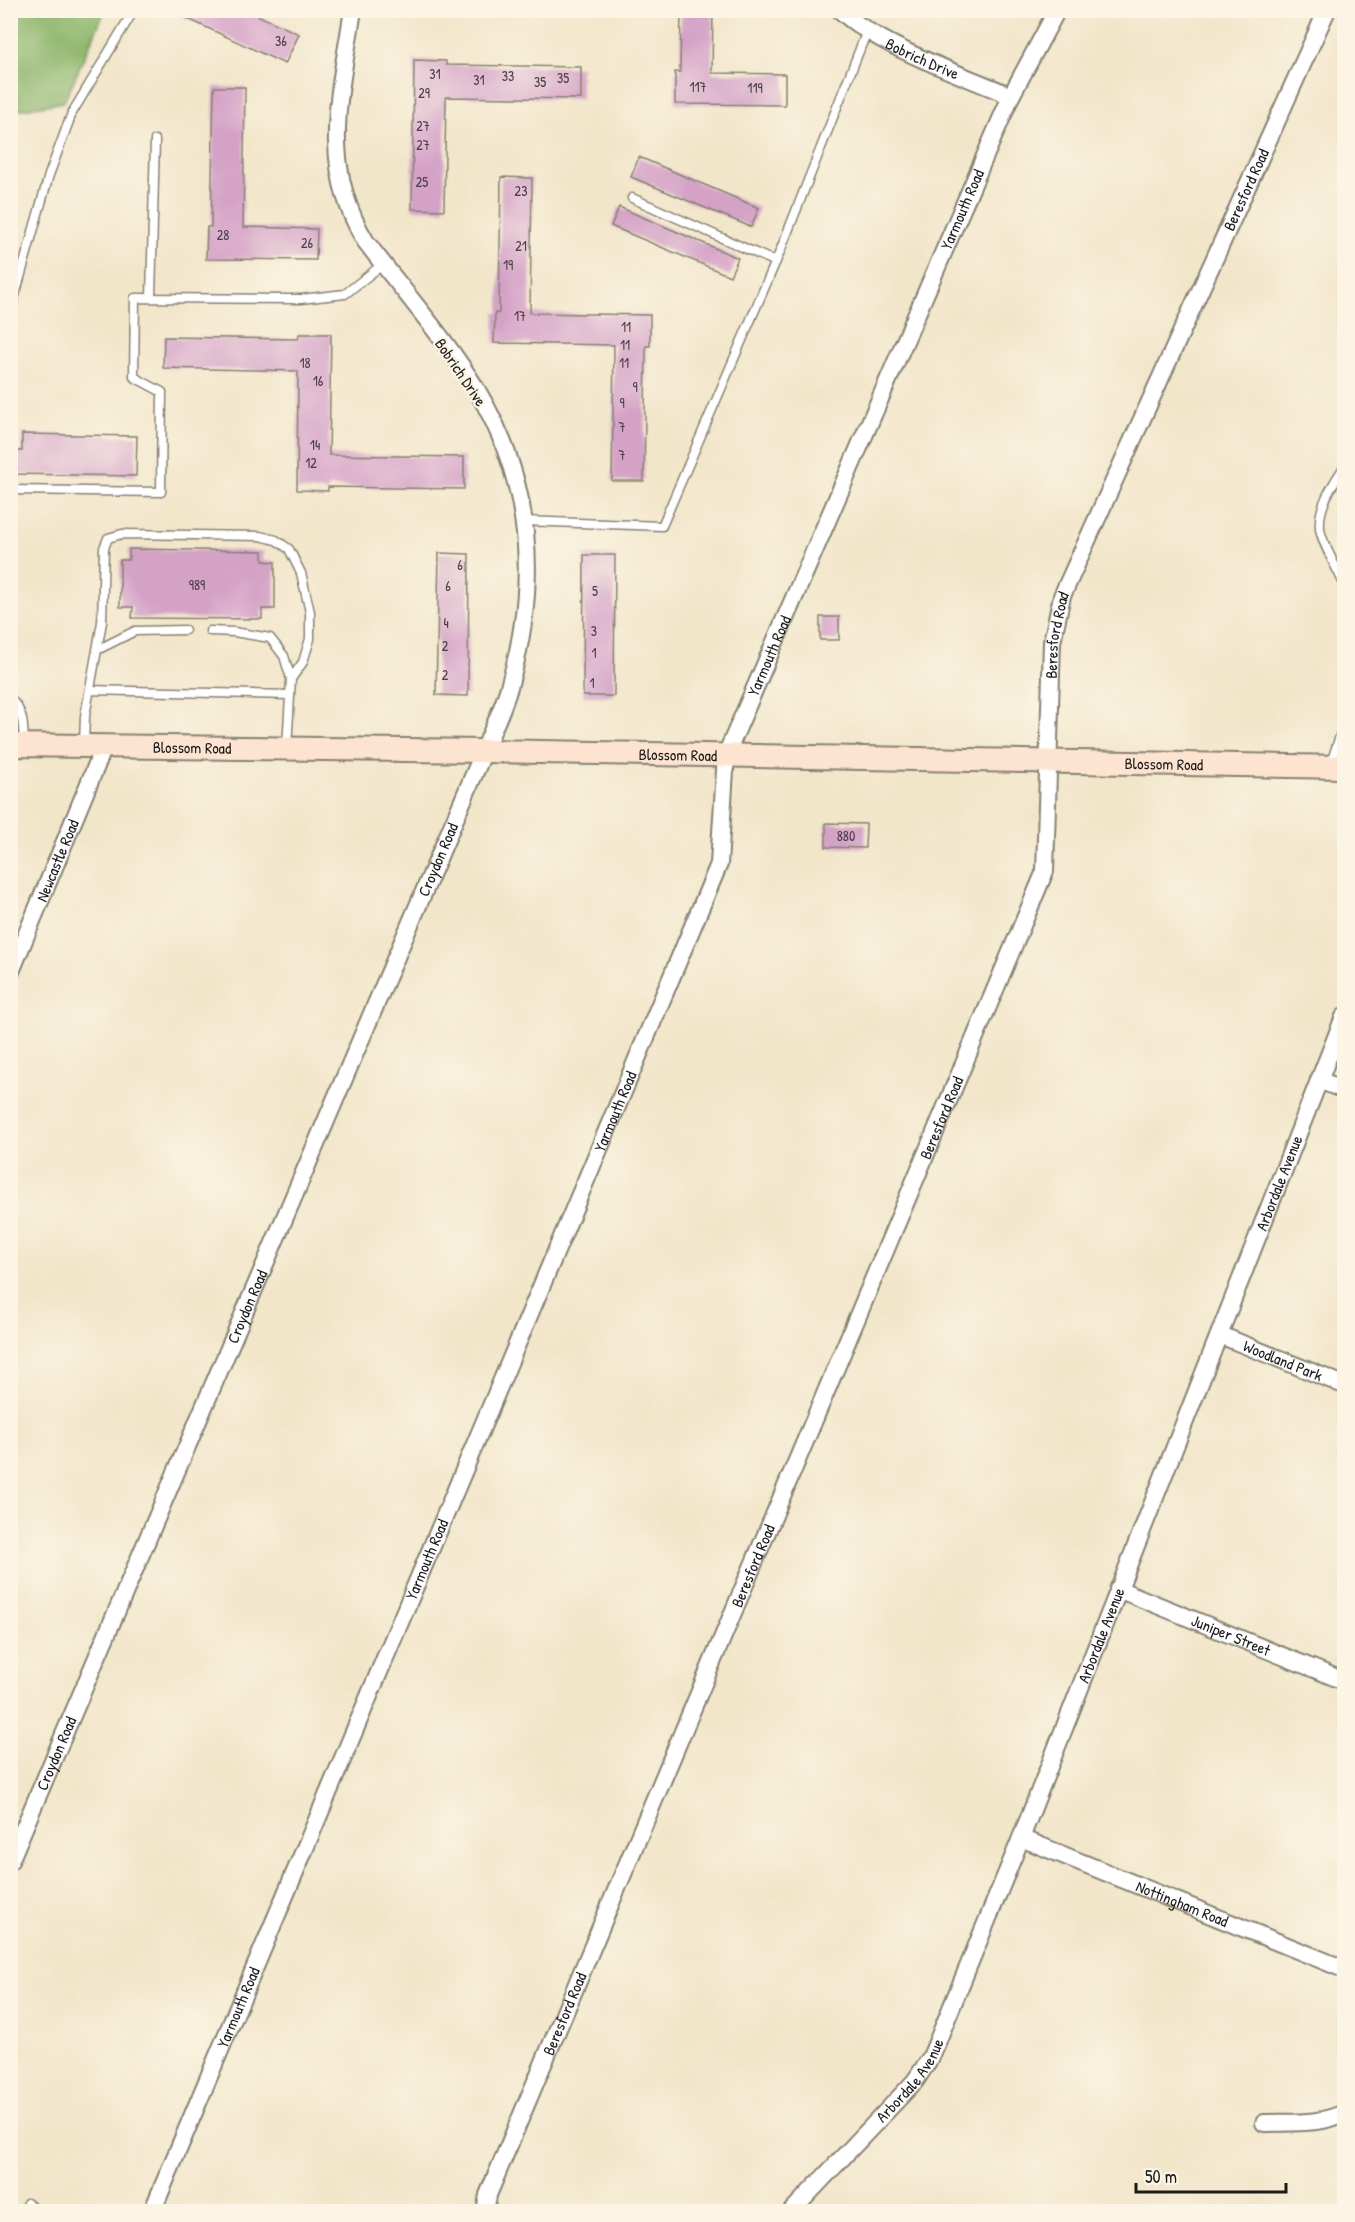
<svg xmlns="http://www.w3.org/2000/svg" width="1355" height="2222" viewBox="0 0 1355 2222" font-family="'Patrick Hand',sans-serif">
	<rect width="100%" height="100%" fill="#fcf5e5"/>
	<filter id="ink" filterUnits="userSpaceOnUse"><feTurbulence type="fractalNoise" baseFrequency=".0167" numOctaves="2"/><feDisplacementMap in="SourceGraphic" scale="12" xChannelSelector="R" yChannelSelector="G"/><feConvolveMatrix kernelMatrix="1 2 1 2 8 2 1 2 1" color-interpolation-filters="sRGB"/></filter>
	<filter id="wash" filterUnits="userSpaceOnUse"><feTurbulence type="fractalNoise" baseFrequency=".008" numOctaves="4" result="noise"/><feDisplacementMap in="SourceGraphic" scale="24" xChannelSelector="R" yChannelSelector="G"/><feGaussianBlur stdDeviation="1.35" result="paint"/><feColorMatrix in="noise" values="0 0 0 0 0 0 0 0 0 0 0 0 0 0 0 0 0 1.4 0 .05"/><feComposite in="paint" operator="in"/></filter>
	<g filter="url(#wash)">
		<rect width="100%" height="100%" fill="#f2e6ca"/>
		<path fill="#8cb56b" stroke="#546844" stroke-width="1.5" d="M11,10L105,11L64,102L11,111Z"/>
		<g id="blocks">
			<path fill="#d4a2c7" d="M169,10H246L299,34L285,64Z
				M681,10H713L712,73L785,74V105L675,104V72H680Z
				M414,60L446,61V65L581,67V99L446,97L444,210L412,209Z
				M214,87H245L243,227L317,229L316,260L206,259L207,227H211Z
				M639,157L759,208L751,227L631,177Z
				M501,177L532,178L530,313L650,315V346H646L644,481H612L614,345L494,343L495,313H499Z
				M619,207L738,258L730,276L611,226Z
				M299,334H331L329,455L464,457V489L328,487V491L297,490L298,371L163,368L164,337L298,339Z
				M22,434L137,436L136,476L10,474V451H22Z
				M129,549L263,551V561L275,562V609H262V619L132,618L133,607H120V560H129Z
				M439,553L469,554L468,696L436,695Z
				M584,555H615L614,696H583Z
				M820,617H839V640H820Z
				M826,823L866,824L865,848L826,847Z"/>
		</g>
	</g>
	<g filter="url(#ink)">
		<use href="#blocks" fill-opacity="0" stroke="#878173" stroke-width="1.5"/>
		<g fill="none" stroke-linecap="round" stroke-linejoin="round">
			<g stroke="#878173" stroke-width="11">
				<path id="lane" d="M632,198L776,262
					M151,298L155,140
					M10,313L49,175L72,113L134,10
					M1344,467C1333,484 1318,506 1320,528C1321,542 1338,570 1344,584
					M10,490L161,492L162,392L134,377L135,298L301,299L345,294L383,264
					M523,521L662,526L779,254L867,31
					M210,631L234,632L270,638L284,656L291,679
					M97,650L135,631L185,630
					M90,690L290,695
					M10,699C25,711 23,728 24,745
					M84,744L85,716L102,622L104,548L108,538L122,534L260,536L276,540L289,549L301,573L310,612V639L303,662L291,679L287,748
					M1330,766L1344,724
					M27,2203L38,2212"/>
			</g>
			<g stroke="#878173" stroke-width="20">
				<g id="street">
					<path id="s1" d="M840,10C879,47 961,74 1011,96"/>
					<path id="s2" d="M10,974L104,747"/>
					<path d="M1319,1080L1344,1090"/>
					<path id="s3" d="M1220,1335L1344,1385"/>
					<path id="s4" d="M1118,1589L1344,1681"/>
					<path id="s5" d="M1021,1838L1344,1969"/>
					<path id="s6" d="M10,1861L484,751C492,730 503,709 509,687C539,584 533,485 478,392C446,339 403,291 366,242C319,165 340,94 353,10"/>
					<path d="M1264,2123C1291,2122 1320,2125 1344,2113"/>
					<path id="s7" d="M152,2212L719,864L726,755L1011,96L1057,10"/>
					<path id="s8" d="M485,2212L488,2195L1045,871L1052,642L1062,596L1327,10"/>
					<path id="s9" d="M791,2212L915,2081L931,2057L1021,1838L1344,1017"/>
				</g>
			</g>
			<g stroke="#878173" stroke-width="26">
				<g id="secondary">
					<path id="s10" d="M10,745L484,751L1344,767"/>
				</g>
			</g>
			<use href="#lane" stroke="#fff" stroke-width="8"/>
			<use href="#street" stroke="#fff" stroke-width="16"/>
			<use href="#secondary" stroke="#fde4d0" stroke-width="22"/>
		</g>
	</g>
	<g text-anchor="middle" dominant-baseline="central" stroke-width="4.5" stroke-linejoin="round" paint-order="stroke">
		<g font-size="14" fill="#4a3e47">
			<text x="281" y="40">36</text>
			<text x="435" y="73">31</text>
			<text x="508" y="75">33</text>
			<text x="563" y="77">35</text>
			<text x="479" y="79">31</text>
			<text x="540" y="81">35</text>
			<text x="698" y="86">117</text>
			<text x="755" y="87">119</text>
			<text x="424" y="92">29</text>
			<text x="423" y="125">27</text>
			<text x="423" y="144">27</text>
			<text x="422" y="181">25</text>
			<text x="521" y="190">23</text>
			<text x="223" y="234">28</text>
			<text x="307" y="242">26</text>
			<text x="521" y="245">21</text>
			<text x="508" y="264">19</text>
			<text x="520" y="315">17</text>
			<text x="626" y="326">11</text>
			<text x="625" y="344">11</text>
			<text x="305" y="362">18</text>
			<text x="624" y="362">11</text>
			<text x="318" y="380">16</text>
			<text x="635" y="386">9</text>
			<text x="622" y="402">9</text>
			<text x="622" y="426">7</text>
			<text x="315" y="444">14</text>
			<text x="622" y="454">7</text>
			<text x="311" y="462">12</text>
			<text x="460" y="564">6</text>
			<text x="197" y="584">989</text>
			<text x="448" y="585">6</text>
			<text x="595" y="590">5</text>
			<text x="446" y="622">4</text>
			<text x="594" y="630">3</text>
			<text x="445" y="645">2</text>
			<text x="594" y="652">1</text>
			<text x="445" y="674">2</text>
			<text x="592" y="682">1</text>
			<text x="846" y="835">880</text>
		</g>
		<g font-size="16" fill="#1c1c1c" stroke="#fcf5e5">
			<text stroke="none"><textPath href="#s1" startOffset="96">Bobrich Drive</textPath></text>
			<text stroke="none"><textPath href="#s8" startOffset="2176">Beresford Road</textPath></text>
			<text stroke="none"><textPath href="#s7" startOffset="2166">Yarmouth Road</textPath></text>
			<text transform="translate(461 372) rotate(56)">Bobrich Drive</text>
			<text stroke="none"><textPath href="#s8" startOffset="1690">Beresford Road</textPath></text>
			<text stroke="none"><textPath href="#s7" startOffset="1680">Yarmouth Road</textPath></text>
			<text stroke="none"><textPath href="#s10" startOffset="182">Blossom Road</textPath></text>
			<text stroke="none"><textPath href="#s10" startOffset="668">Blossom Road</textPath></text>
			<text stroke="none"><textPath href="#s10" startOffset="1154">Blossom Road</textPath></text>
			<text stroke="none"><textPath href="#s6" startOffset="1089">Croydon Road</textPath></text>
			<text stroke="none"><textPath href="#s2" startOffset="123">Newcastle Road</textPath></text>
			<text stroke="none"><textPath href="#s7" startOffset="1194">Yarmouth Road</textPath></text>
			<text stroke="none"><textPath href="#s8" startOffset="1186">Beresford Road</textPath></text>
			<text stroke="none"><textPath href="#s9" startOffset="1150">Arbordale Avenue</textPath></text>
			<text stroke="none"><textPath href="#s6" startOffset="603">Croydon Road</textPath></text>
			<text stroke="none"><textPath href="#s3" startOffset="68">Woodland Park</textPath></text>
			<text stroke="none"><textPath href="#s7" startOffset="708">Yarmouth Road</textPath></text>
			<text stroke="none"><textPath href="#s8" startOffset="700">Beresford Road</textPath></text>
			<text stroke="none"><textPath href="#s9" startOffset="664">Arbordale Avenue</textPath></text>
			<text stroke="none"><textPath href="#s4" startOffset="122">Juniper Street</textPath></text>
			<text stroke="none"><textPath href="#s6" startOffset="117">Croydon Road</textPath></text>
			<text stroke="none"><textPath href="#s5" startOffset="174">Nottingham Road</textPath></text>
			<text stroke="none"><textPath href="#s7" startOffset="222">Yarmouth Road</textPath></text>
			<text stroke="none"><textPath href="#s8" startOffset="214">Beresford Road</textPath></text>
			<text stroke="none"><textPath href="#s9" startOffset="178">Arbordale Avenue</textPath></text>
		</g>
	</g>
	<rect width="1355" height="2222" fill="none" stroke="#fcf5e5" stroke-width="36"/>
	<path d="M1136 2183v9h150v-9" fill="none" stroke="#1c1c1c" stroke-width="3"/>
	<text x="1145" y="2183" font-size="18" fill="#1c1c1c" stroke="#fcf5e5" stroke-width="4.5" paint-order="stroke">50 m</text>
</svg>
